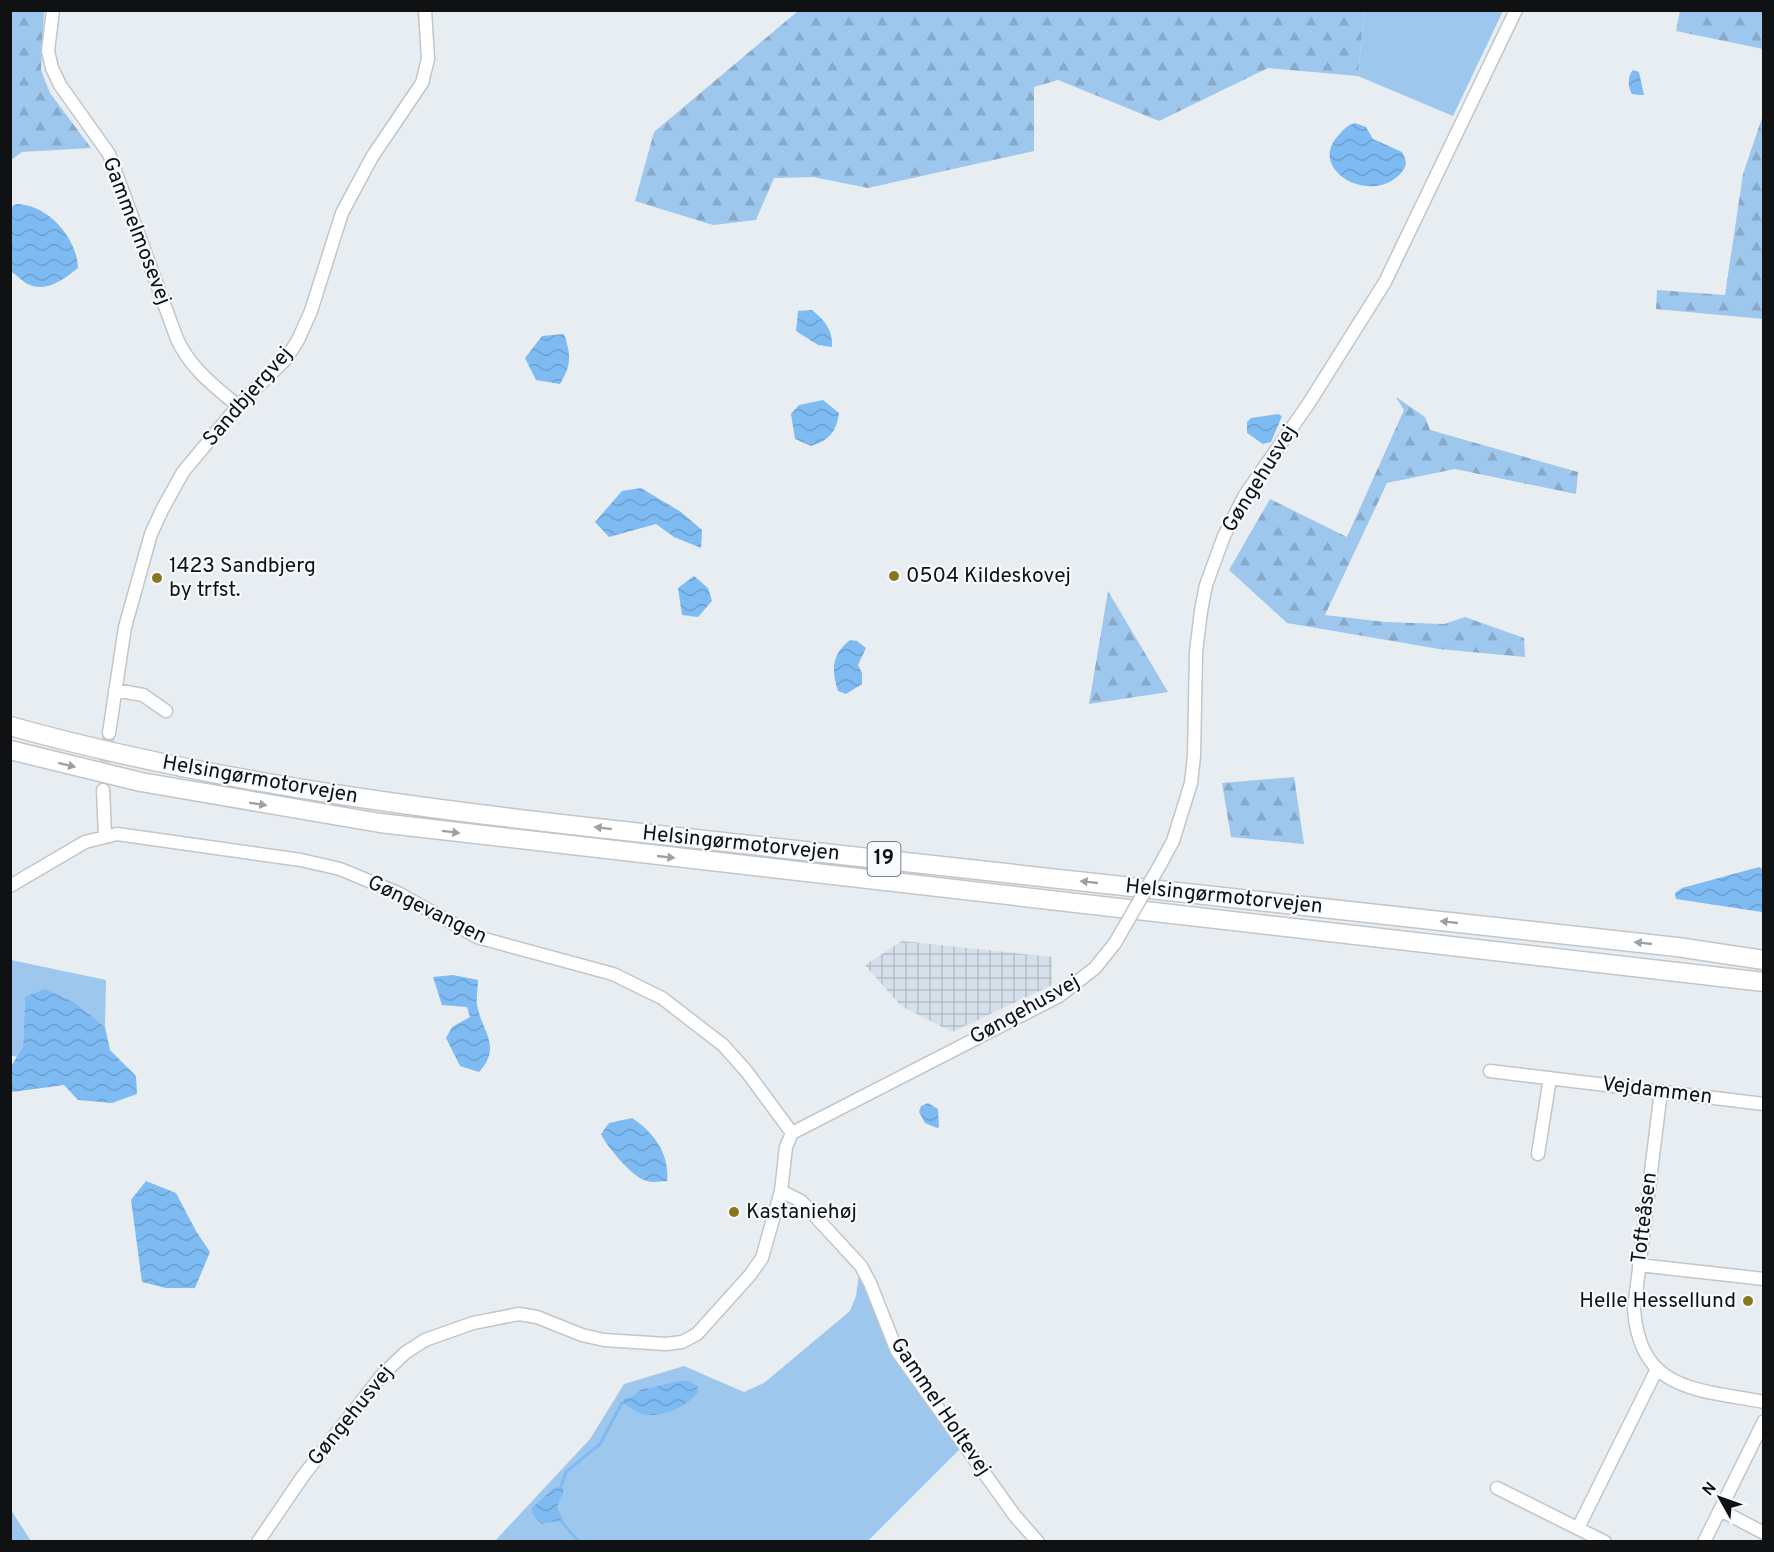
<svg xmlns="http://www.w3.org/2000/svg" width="1774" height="1552" viewBox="0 0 1774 1552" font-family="Overpass,sans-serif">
	<defs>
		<pattern id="industrial-grid" width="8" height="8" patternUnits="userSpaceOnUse" patternTransform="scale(1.5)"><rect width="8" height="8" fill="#d5e0ea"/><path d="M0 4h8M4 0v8" fill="none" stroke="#b6bfc8"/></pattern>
		<pattern id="forest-firs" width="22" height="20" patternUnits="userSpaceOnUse" patternTransform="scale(1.5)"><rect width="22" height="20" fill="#9ec7ed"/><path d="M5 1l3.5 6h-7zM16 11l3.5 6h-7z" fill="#87aaca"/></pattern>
		<pattern id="water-waves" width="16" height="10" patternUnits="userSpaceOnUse" patternTransform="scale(1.5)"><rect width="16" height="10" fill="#7ebbf3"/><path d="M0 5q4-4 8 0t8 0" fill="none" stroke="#6ca0cf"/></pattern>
	</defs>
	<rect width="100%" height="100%" fill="#e8edf2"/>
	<path fill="url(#industrial-grid)" d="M902,941L1052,957V985L952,1032L901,1006L865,965Z"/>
	<path fill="#9ec7ed" d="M1364,11H1503L1453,116L1358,76Z
		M11,960L106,980L105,1027L76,1003L25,998L23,1046L17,1057L11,1055Z
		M859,1274C875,1297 878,1326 892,1350C911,1385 937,1417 960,1449L868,1541L494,1542L590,1439L624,1384L684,1366L744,1392L764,1383L850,1311L856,1296Z
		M10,1510H11L31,1541H11Z"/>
	<path fill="url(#forest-firs)" d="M11,11H44L41,70L50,93L91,148L22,152L11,160Z
		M798,11V10L1364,11L1358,76L1268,68L1159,121L1058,80L1034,87V151L868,188L813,177L774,178L756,220L713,225L635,201L654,132Z
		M1680,11H1763V49L1676,31Z
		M1763,115V319L1656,309L1657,290L1725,295L1743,174Z
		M1396,397L1425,417L1430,430L1578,472L1576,494L1455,469L1387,483L1325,615L1385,622L1444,624L1465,617L1524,638L1525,657L1439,649L1287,623L1229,570L1270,499L1347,537L1404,410Z
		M1108,591L1168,692L1089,704Z
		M1294,777L1304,844L1231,837L1222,783Z"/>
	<path fill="url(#water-waves)" d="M1633,70L1639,72L1644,95L1632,94C1628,88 1627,76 1633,70Z
		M1355,123L1366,127L1373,139L1402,152C1408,163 1407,167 1398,176C1368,204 1309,170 1337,137C1343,130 1347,125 1355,123Z
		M16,204C48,204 77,238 78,268C64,279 48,292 30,285C23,283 18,275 11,272V207Z
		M812,310C825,321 833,330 832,347L818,345L796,331L798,311Z
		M564,334C571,355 572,364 560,384L536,380L525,358L542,336Z
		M823,400L839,413C836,433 829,440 811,446L795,439L791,414L799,405Z
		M1278,414L1282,416L1271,442L1263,444L1247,433V422L1251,418Z
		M641,488L681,512L702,530L701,548L674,537L656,524L609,537L595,522L622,491Z
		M694,576L708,588L712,601L698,617L682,615L678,588Z
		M850,640L857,641L866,648L858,665L862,673V684L846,694L838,691C831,669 832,654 850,640Z
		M1759,867L1763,869L1762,912L1676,899L1675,893L1682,888Z
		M453,975L478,980C478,988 476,997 477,1004C481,1031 503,1046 479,1072L460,1066L446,1038L452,1027L470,1017L467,1007L442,1005L433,977Z
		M45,989L76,1003L105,1027L110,1050L136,1076L137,1094L112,1103L78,1100L64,1085L12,1092V1065L23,1046L25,997Z
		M928,1103L938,1109L939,1127L937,1128L925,1123L919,1112L921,1106Z
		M632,1118C654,1132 670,1155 667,1181C661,1181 653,1183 647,1181C633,1178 607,1147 601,1134L609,1123Z
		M146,1181L176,1193L196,1231L210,1252L195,1288H166L142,1282L131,1200Z
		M680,1381H689L698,1387V1393C685,1407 662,1419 642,1414C635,1412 629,1406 622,1403L624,1399L632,1397L640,1390Z
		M561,1486L564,1490L557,1507L563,1520L542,1524L535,1518L531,1509L554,1488Z"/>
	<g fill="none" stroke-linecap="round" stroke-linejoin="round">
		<path stroke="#7ebbf3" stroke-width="3" d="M561,1486L566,1472L600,1444L622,1403
			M561,1521L579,1542"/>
		<path stroke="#c7ccd1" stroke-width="12" stroke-dasharray="12 6" stroke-linecap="butt" d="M104,780L109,733"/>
		<g stroke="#c1c6ca" stroke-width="15">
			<path id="minor" d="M53,10L48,51L52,68L60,85L109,154L177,339C190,368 214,386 238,406
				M115,690L143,695L166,711
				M109,733L125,627L151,534L162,510L183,472L238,406L286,359L298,340L311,311L342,213L372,157L422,83L428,59L425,10
				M103,790L105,835
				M1160,865L1173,841L1191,783L1194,756L1196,652L1201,611L1206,585L1224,536L1245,495L1309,403L1385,282L1516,10
				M10,886L85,842L117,834L301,860L340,869L398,893L477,937L613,974L662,998L723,1045L747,1072L792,1133
				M1490,1071L1764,1104
				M1661,1091L1634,1309C1640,1392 1697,1389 1764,1402
				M1538,1154L1550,1078
				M781,1191L801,1201L861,1266L870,1283L897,1351L1015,1516L1038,1542
				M1639,1265L1764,1279
				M1497,1488L1605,1542
				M1720,1510L1764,1533
				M1578,1528L1657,1369
				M258,1542L303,1476L382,1375L405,1353L425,1340L473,1323L519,1314L537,1317L582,1335L604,1340L666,1344L682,1342L697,1334L750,1275L762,1258L781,1191L786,1147L792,1133L1059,996L1095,968L1115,943
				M1704,1542L1764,1421"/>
		</g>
		<g stroke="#c1c6ca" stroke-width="21">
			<path id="highway" d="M10,726C260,796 521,819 778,848C1078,881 1378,914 1677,947L1764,960
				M10,750L141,782L380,823L1764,982"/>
		</g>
		<use href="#minor" stroke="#fff" stroke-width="12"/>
		<use href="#highway" stroke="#fff" stroke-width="18"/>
		<g stroke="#c1c6ca" stroke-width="15" stroke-linecap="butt">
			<path id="minor-bridge" d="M1115,943L1160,865"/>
		</g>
		<use href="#minor-bridge" stroke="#fff" stroke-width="12"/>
	</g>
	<defs><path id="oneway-solid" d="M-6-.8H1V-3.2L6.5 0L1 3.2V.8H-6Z" transform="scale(1.5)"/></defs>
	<g fill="#9fa0a1">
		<use href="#oneway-solid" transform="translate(67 765) rotate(14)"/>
		<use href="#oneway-solid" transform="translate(258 804) rotate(9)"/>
		<use href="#oneway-solid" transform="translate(603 828) rotate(-173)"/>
		<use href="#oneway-solid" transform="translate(451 832) rotate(7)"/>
		<use href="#oneway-solid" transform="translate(666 857) rotate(6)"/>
		<use href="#oneway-solid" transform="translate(1089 882) rotate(-174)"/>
		<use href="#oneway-solid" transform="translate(1449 922) rotate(-174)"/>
		<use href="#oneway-solid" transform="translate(1643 943) rotate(-174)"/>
	</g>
	<g fill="#8a771b" stroke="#f6fafe" stroke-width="2">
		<circle cx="894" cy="576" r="6"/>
		<circle cx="157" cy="578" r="6"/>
		<circle cx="734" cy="1212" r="6"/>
		<circle cx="1748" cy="1301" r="6"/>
	</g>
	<g text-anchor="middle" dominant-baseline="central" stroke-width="4.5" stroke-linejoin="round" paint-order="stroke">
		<rect fill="#f6fafe" stroke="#54575a" stroke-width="1.5" x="867.5" y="842" width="33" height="34" rx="4.5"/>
		<g font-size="20" font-weight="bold" fill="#0f1113">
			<text x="884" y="859">19</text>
		</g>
		<g font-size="21" fill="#0f1113" stroke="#f6fafe">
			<text transform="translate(136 231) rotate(69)">Gammelmosevej</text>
			<text transform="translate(248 397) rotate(-49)">Sandbjergvej</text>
			<text transform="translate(1260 479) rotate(-58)">Gøngehusvej</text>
			<text transform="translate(260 780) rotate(10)">Helsingørmotorvejen</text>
			<text transform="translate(741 844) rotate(6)">Helsingørmotorvejen</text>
			<text transform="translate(1224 897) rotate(6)">Helsingørmotorvejen</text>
			<text transform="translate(427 910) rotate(26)">Gøngevangen</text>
			<text transform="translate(1025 1010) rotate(-29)">Gøngehusvej</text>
			<text transform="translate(1657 1091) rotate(7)">Vejdammen</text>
			<text transform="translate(1645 1218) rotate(-83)">Tofteåsen</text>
			<text transform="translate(940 1407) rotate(56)">Gammel Holtevej</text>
			<text transform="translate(351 1416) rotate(-51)">Gøngehusvej</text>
		</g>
		<g font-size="21" fill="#0f1113" stroke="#f6fafe" text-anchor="start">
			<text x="169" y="566">1423 Sandbjerg<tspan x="169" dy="24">by trfst.</tspan></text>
			<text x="906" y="576">0504 Kildeskovej</text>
			<text x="746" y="1212">Kastaniehøj</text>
			<text x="1736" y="1301" text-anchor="end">Helle Hessellund</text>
		</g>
	</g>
	<rect width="1774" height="1552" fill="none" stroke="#0f1113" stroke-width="24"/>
	<g transform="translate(1720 1498) rotate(310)" stroke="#f6fafe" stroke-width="4.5" paint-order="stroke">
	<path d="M0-4.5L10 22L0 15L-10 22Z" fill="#0f1113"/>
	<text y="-9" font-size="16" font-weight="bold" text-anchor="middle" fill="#0f1113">N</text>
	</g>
</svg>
